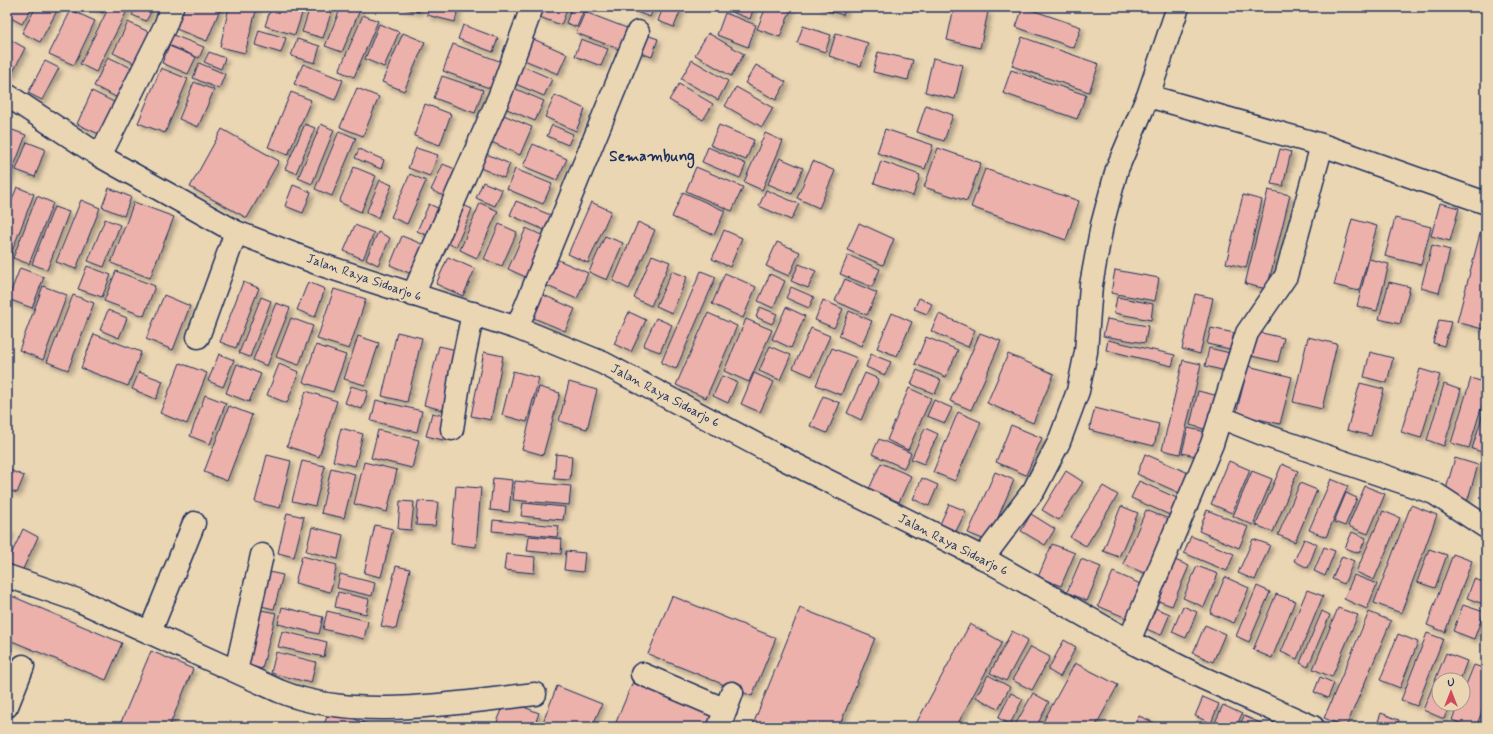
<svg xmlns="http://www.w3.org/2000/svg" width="1493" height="734" viewBox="0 0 1493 734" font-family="Mynerve,sans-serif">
	<defs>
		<filter id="shadow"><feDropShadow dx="3.5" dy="3.5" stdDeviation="2" flood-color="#0004"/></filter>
	</defs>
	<rect width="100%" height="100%" fill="#ebd6b4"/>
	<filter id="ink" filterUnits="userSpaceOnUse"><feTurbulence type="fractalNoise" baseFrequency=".025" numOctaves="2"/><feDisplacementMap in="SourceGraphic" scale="8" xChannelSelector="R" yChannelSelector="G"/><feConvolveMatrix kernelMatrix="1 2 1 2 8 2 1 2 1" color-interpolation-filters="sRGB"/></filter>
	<g filter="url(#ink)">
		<path fill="#ecb1aa" stroke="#1b2f5e" filter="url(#shadow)" d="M12,7H32L22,24L7,16Z
			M36,7H59L40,42L22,33Z
			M91,7H105L103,13Z
			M109,7H129L96,72L80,64Z
			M136,7H145L152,10L146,21L132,15Z
			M184,7H221L207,41L176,29Z
			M229,7H257L245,53L220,47Z
			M271,7H304L295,35L265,26Z
			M310,7H333L323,38L302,32Z
			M341,7H353L360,10L342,52L325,46Z
			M398,7H420L419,12Z
			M429,7L458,8L455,22L427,15Z
			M540,7H568L561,25L537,16Z
			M572,7H585L577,27L566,23Z
			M636,7H654L650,17L634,11Z
			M663,7H682L674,27L658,21Z
			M733,7H754L750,19L732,12Z
			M766,7H792L780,37L757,29Z
			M817,7H846L843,15Z
			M954,7H968L988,12L980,48L947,40Z
			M1023,7L1081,27L1074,48L1016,27Z
			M71,10L95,21L74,65L49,54Z
			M585,12L632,30L624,51L576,33Z
			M725,13L756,25L748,47L717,35Z
			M363,15L378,21L354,77L339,71Z
			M128,22L151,33L136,64L113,53Z
			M379,24L399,32L384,67L365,59Z
			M463,25L498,38L493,52L458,39Z
			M803,26L831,35L825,52L797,43Z
			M259,30L286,38L281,53L255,45Z
			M403,33L425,42L404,91L382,82Z
			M641,33L658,39L652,57L635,51Z
			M708,33L744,54L731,76L695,55Z
			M836,33L868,43L861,66L829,56Z
			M173,35L204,47L199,58L169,45Z
			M1022,37L1099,64L1089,92L1012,66Z
			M531,38L567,54L558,74L522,59Z
			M9,39L25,48L11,76L7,73V42Z
			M297,39L320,46L315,63L291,56Z
			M581,39L608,49L601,66L575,56Z
			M453,44L502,62L492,89L443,71Z
			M169,46L196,57L188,74L162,63Z
			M209,52L225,58L221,69L204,62Z
			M878,52L913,60L908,80L873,72Z
			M108,57L134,69L120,99L94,86Z
			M933,58L963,65L955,99L925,92Z
			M692,60L728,81L718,100L681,79Z
			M45,61L59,68L42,100L28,93Z
			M199,63L225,74L219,89L193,78Z
			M303,64L343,80L335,100L294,84Z
			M518,64L552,79L544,96L511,82Z
			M756,65L786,82L776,100L745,83Z
			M161,68L188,79L165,133L138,123Z
			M1011,70L1086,95L1077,119L1003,93Z
			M442,76L483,90L475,113L434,98Z
			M194,82L214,90L198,127L179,119Z
			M679,84L713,104L703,120L669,100Z
			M509,86L544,101L535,121L500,106Z
			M736,87L773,108L762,127L725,106Z
			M357,88L379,97L363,136L340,127Z
			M92,91L114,102L99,134L77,124Z
			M291,92L311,100L288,155L268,147Z
			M555,95L585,109L576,131L545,117Z
			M425,104L451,114L440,145L414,136Z
			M926,105L953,115L944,141L917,132Z
			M499,113L532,127L520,155L487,140Z
			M305,124L315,128L296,173L285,169Z
			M321,124L334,130L312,184L298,178Z
			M552,125L573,134L568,145L547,136Z
			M719,125L754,140L746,160L710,145Z
			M7,128L26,135L8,182H7Z
			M222,129L279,161L247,218L190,187Z
			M885,129L933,145L925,169L877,153Z
			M339,131L356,138L332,196L315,189Z
			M765,133L783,141L762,190L744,182Z
			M27,142L45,149L35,177L16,170Z
			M533,144L567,159L557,180L523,166Z
			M708,147L746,164L740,178L702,162Z
			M416,148L438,155L430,176L408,168Z
			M938,148L981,163L967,201L924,187Z
			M359,149L384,160L381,169L355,158Z
			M1280,149L1291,152L1283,186L1271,184Z
			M484,153L510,164L504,178L478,167Z
			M780,158L803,168L792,194L768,184Z
			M813,161L835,171L819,208L797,198Z
			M881,161L920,175L913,196L874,183Z
			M443,164L462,172L450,199L431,190Z
			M354,167L376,176L361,212L339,202Z
			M696,167L743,187L732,211L686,191Z
			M515,169L552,184L543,204L507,189Z
			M985,169L1079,201L1066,240L971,207Z
			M410,174L426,181L407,224L391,217Z
			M380,180L392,185L378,218L366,213Z
			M483,182L502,190L495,206L476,198Z
			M293,185L311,192L303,213L285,206Z
			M17,187L34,194L7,264V212Z
			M109,188L131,197L124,216L102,207Z
			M766,190L799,204L791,220L759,206Z
			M1268,190L1290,195L1267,289L1245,284Z
			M683,192L725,211L714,235L672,217Z
			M1243,195L1262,200L1246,268L1226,263Z
			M37,196L53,203L29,264L13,258Z
			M81,200L100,208L76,269L56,262Z
			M516,201L553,216L547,231L510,215Z
			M134,202L174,217L150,278L111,263Z
			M591,202L611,211L588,263L568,254Z
			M480,203L498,211L477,258L460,250Z
			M1440,203L1459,208L1450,241L1431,236Z
			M429,204L444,211L432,238L417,231Z
			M463,205L472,209L456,247L447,243Z
			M54,207L69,212L47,270L32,264Z
			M1395,218L1431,227L1421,265L1385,256Z
			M105,219L120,225L104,267L88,261Z
			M1352,219L1377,226L1359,291L1334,285Z
			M638,222L655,230L629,289L613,281Z
			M859,223L894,239L883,265L847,250Z
			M499,224L517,232L502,266L484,259Z
			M355,225L374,233L363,259L344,251Z
			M526,228L548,238L530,279L508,269Z
			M724,230L742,238L730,267L712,259Z
			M1481,230L1486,231V330L1457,322Z
			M378,232L390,238L378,265L366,259Z
			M402,236L432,248L419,277L390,265Z
			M605,236L623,243L607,280L589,272Z
			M777,242L800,252L789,276L766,266Z
			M1432,245L1450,250L1439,293L1421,288Z
			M652,255L670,262L651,306L634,298Z
			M848,255L880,269L872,287L840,274Z
			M448,257L475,269L463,296L436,284Z
			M556,259L588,273L577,299L545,285Z
			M1369,259L1389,264L1377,311L1357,306Z
			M799,264L816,271L808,288L791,281Z
			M87,266L111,275L102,297L78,289Z
			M20,268L44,277L32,308L8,299Z
			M1115,270L1159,278L1155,301L1111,293Z
			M116,271L155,286L144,316L104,301Z
			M672,271L687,277L672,313L656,306Z
			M701,271L716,277L676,369L661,363Z
			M725,273L756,287L743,318L712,304Z
			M770,274L785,281L773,308L758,301Z
			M845,279L877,293L867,315L835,301Z
			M243,282L259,288L236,348L220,342Z
			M308,282L325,289L315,317L297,310Z
			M1389,282L1410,287L1400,324L1379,319Z
			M43,286L67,295L43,360L19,350Z
			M791,287L814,297L809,308L786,298Z
			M334,289L366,299L349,349L317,339Z
			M539,293L575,309L565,331L529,316Z
			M1195,294L1213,298L1200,354L1182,349Z
			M73,295L94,303L68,370L47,362Z
			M164,295L190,306L173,350L146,339Z
			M261,297L271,301L250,357L239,353Z
			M1117,297L1153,304L1151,320L1114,313Z
			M919,298L932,304L927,314L914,309Z
			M823,300L843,309L834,328L815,320Z
			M276,303L290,308L267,366L253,360Z
			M760,307L777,314L772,324L756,317Z
			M786,307L805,316L791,348L772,339Z
			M108,310L127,318L119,338L100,330Z
			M849,311L872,321L861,346L839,336Z
			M629,312L646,320L631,352L614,344Z
			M708,313L737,326L706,398L676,385Z
			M892,313L912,322L897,356L877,348Z
			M939,314L975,330L968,347L931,331Z
			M291,318L313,326L299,365L276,357Z
			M656,318L672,325L660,352L643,346Z
			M746,319L772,330L749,382L724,371Z
			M1107,319L1148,326L1145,343L1103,336Z
			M1439,320L1451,322L1444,346L1433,343Z
			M811,328L830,336L812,376L793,368Z
			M1211,328L1234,333L1230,349L1207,344Z
			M1253,331L1284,338L1278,362L1247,355Z
			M397,332L422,338L407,402L382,396Z
			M980,333L1001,341L971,410L950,401Z
			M94,334L141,352L128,386L81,368Z
			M358,336L379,343L365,385L344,379Z
			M926,337L958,350L946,377L915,364Z
			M1308,337L1337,344L1322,409L1293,402Z
			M1108,340L1175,355L1172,366L1106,350Z
			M316,345L346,355L333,392L303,382Z
			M439,346L461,351L446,411L424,405Z
			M770,346L791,355L780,380L759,371Z
			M832,348L857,358L841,395L816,385Z
			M1209,348L1234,354L1230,372L1205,366Z
			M484,352L503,356L491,420L471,416Z
			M1370,352L1393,358L1387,383L1364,377Z
			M219,354L234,360L223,387L208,381Z
			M871,354L891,362L885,375L866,367Z
			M1008,354L1054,374L1033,423L987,403Z
			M1183,360L1201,364L1180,454L1162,450Z
			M180,363L207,373L187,424L160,413Z
			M237,364L261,374L249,402L226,393Z
			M279,364L299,372L287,403L267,395Z
			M1248,366L1292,377L1280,424L1236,414Z
			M1420,369L1440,375L1421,438L1401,432Z
			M917,370L941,380L935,394L911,384Z
			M513,371L539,378L527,422L502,415Z
			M139,372L163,381L156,399L132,389Z
			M754,373L774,382L760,412L741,404Z
			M865,373L879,379L861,420L847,413Z
			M722,376L737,382L728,403L713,396Z
			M1471,378L1486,383V392L1469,448L1451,443Z
			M569,382L597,390L587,429L559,421Z
			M1360,383L1384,389L1371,436L1347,430Z
			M1444,384L1461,390L1444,446L1427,440Z
			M351,386L368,391L362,409L345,403Z
			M539,387L560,393L543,455L522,449Z
			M909,388L931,398L908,450L887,440Z
			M306,391L337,401L319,457L287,446Z
			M1198,391L1219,396L1211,431L1190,425Z
			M205,395L226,403L210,444L190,436Z
			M823,396L840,403L827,433L810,426Z
			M376,400L422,411L417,432L371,421Z
			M934,400L952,408L945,423L927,416Z
			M1486,404V453L1472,449Z
			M229,406L252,415L227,481L204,472Z
			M1095,408L1159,424L1154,446L1089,430Z
			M958,412L981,422L955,481L933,472Z
			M432,413L449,417L443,440L426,436Z
			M1011,425L1042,438L1026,475L996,462Z
			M341,428L363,434L355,466L333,461Z
			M925,428L938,434L924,464L911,459Z
			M1188,428L1211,433L1205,458L1182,453Z
			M378,430L419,440L412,468L371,458Z
			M879,439L911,453L904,468L872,454Z
			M556,454L572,456L570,480L554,479Z
			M1145,454L1193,475L1184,495L1137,474Z
			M267,455L291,461L280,508L255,502Z
			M1455,458L1478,465L1467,502L1444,496Z
			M302,461L325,466L315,506L292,501Z
			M1229,461L1250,470L1232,513L1211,504Z
			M364,462L397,470L387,512L354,504Z
			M881,463L911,476L899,502L869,489Z
			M1282,464L1298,471L1273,532L1256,525Z
			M331,468L355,474L344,518L321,513Z
			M7,469L24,476L17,493L7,489Z
			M1066,471L1083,482L1059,520L1042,510Z
			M1252,471L1272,479L1253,525L1233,516Z
			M995,472L1014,480L988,541L968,533Z
			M493,478L512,480L509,512L490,510Z
			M922,478L938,485L929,506L913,499Z
			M1331,479L1348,486L1326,537L1309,530Z
			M515,481L571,486L569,505L513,500Z
			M1139,481L1177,498L1170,515L1131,498Z
			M1300,483L1317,490L1295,542L1278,535Z
			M456,486L481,488L476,547L451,544Z
			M1103,486L1118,495L1086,546L1070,537Z
			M1365,486L1385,494L1368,534L1348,526Z
			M1346,493L1357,498L1345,526L1334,522Z
			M400,501L414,502L411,530L398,529Z
			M418,501L438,502L435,526L416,525Z
			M523,503L565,507L563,520L521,516Z
			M949,504L966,511L956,531L940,524Z
			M1411,505L1437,515L1401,613L1374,603Z
			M1121,506L1138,513L1119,557L1103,551Z
			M1146,510L1174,521L1151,576L1123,564Z
			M1207,510L1248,527L1239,548L1199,531Z
			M1383,511L1400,518L1374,580L1356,572Z
			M287,513L304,517L294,557L278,553Z
			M1031,514L1055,529L1045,545L1021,531Z
			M493,520L559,526L557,537L492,531Z
			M375,525L393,529L381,577L364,573Z
			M312,527L343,535L338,559L306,551Z
			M23,529L38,537L22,571L7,563Z
			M7,530L11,532L7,540Z
			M1352,532L1366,538L1359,553L1345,548Z
			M529,536L562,539L561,554L527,551Z
			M1191,536L1234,554L1227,571L1184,553Z
			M1253,539L1270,545L1255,580L1238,573Z
			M1304,539L1317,544L1308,568L1294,561Z
			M1052,544L1075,553L1061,586L1038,577Z
			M1324,547L1335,551L1325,576L1314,571Z
			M1429,549L1447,555L1435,588L1417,582Z
			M566,551L585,553L583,572L564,570Z
			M506,554L535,557L534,573L504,570Z
			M1453,554L1472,561L1445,632L1427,625Z
			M302,556L337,565L330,592L295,583Z
			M1342,556L1354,561L1344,584L1332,579Z
			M1081,559L1101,567L1087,601L1067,592Z
			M1175,560L1189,566L1172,606L1158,601Z
			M396,566L410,569L396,629L381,626Z
			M1197,566L1218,574L1204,607L1183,598Z
			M269,572L283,575L274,609L261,606Z
			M1113,572L1143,585L1129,619L1098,606Z
			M340,574L375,583L372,596L337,588Z
			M1354,575L1377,584L1367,609L1344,599Z
			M1225,577L1249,588L1234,623L1210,613Z
			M1474,579L1486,583V605L1467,598Z
			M1257,586L1270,592L1249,642L1236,636Z
			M1307,590L1323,596L1297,659L1281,652Z
			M338,592L369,599L366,614L335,607Z
			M7,594L122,643L106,680L7,639Z
			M1276,594L1295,601L1272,658L1253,650Z
			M672,596L776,638L752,696L648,654Z
			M1463,605L1484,612L1474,639L1453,631Z
			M1183,606L1197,612L1186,638L1172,632Z
			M282,607L323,617L319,634L278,624Z
			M800,608L875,638L839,727H752Z
			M1155,608L1170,614L1161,635L1146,629Z
			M1338,608L1358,615L1332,677L1313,669Z
			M261,610L276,613L262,669L248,665Z
			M327,611L368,621L364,639L323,629Z
			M1322,611L1330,615L1308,667L1300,663Z
			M1369,612L1391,621L1346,727L1324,718Z
			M970,624L1002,642L956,727H914Z
			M1205,625L1225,634L1213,662L1193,653Z
			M282,631L327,642L324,657L278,647Z
			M1012,631L1028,640L1006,681L990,673Z
			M1427,633L1443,639L1417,706L1401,700Z
			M1398,634L1418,642L1400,688L1380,680Z
			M1064,640L1076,647L1060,677L1048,670Z
			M1031,647L1050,657L1032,690L1012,680Z
			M151,651L193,669L169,727H119Z
			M276,652L316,662L311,683L271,673Z
			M1446,653L1467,661L1460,680H1439V704H1450L1444,719L1423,710Z
			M1075,663L1118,685L1095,727H1051L1043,722Z
			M1474,665L1486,669V701L1476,727H1469L1452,720L1458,704H1463V692Z
			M988,675L1010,687L998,709L976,697Z
			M1320,677L1334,683L1328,698L1314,692Z
			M634,679L721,714L715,727H614Z
			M557,686L602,704L592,727H554L543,722Z
			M1011,693L1023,699L1010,724L998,718Z
			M1033,693L1049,702L1036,727H1014Z
			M1203,697L1219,704L1211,723L1195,716Z
			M506,700L539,713L534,727H495Z
			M1223,705L1242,714L1236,727H1213Z
			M330,709L374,727H323Z
			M1381,713L1399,720L1396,727H1376Z
			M1139,716L1155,723L1154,727H1133Z
			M1244,716L1265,725L1264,727H1239Z
			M1421,724L1430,727H1420Z"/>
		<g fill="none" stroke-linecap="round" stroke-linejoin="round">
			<g stroke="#1b2f5e" stroke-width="25">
				<path id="minor" d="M7,95L100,156L236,232L322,265L517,328L603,363L778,456L983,558L1129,641L1203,678L1313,727
					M1148,96L1322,145L1486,203
					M100,156L165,26L172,7
					M413,295L500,95L532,7
					M517,328L638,32
					M198,337L236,232
					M1220,417L1270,437L1434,493L1486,527
					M452,429L461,371L473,313
					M983,558L1034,490L1059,442L1078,391L1086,352L1091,285L1102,225L1117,169L1148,96L1178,7
					M7,576L80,601L279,691C354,722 456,703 535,694
					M150,632L194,523
					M1129,641L1212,444L1247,333L1286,276L1322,145
					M236,671L262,555
					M642,674L726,710
					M7,706L23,666
					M719,727L732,693"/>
			</g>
			<use href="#minor" stroke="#ebd6b4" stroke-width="22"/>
		</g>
	</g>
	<g text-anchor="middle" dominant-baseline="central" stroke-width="4" stroke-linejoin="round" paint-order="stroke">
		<g font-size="13" fill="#1b2f5e" stroke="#ebd6b4">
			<text transform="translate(364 278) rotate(19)">Jalan Raya Sidoarjo 6</text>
			<text transform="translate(665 396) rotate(28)">Jalan Raya Sidoarjo 6</text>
			<text transform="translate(953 545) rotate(27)">Jalan Raya Sidoarjo 6</text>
		</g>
		<g font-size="15" font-weight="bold" fill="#1b2f5e" stroke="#ebd6b4">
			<text x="652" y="157">Semambung</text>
		</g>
	</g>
	<rect width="1493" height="734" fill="none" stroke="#ebd6b4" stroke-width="24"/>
	<rect x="12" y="12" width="1469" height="710" fill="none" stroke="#1b2f5e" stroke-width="1.5" filter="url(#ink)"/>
	<g transform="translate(1451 692)"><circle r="19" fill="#ebd6b4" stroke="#989392"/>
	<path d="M0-3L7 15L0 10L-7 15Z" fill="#d1495b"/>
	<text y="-6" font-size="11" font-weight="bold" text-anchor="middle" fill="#1b2f5e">U</text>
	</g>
</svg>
